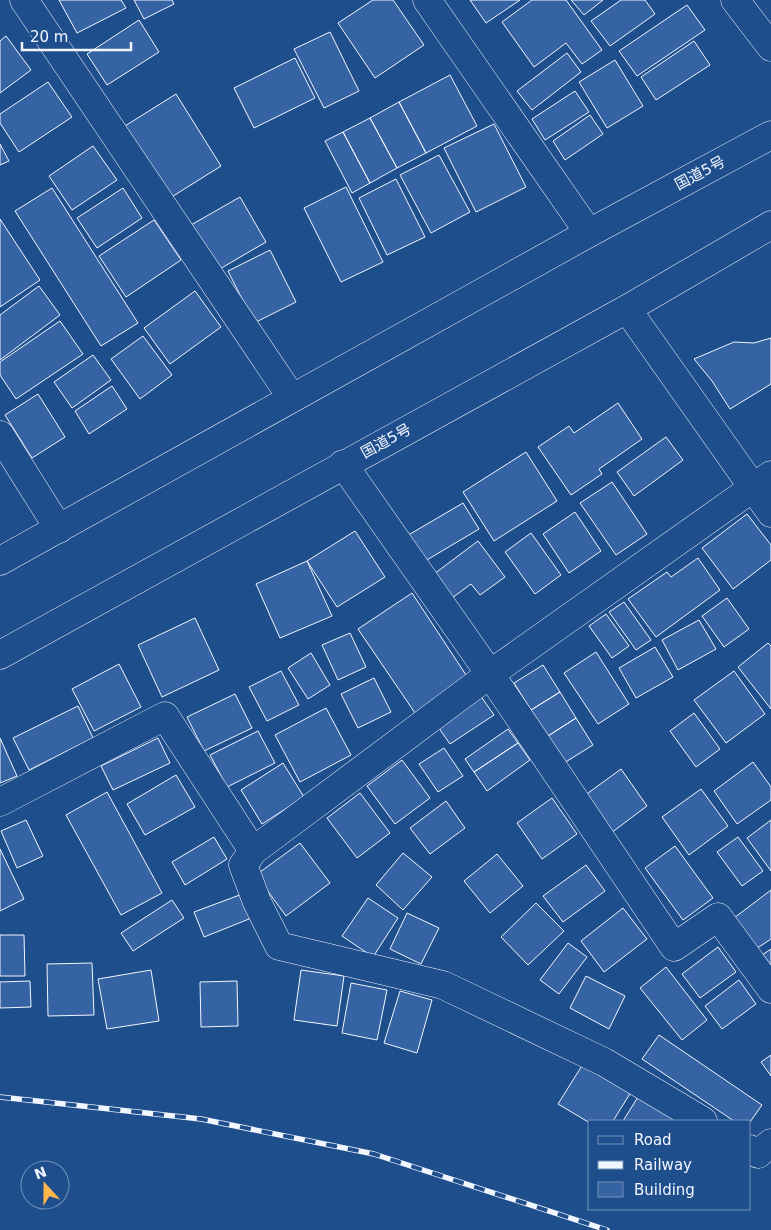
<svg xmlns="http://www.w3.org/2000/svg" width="771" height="1230" viewBox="0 0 771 1230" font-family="'DejaVu Sans','Noto Sans JP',sans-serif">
	<rect width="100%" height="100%" fill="#1f4e8c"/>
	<path fill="#3563a3" stroke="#f2f6ff" d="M59,0H121L126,8L77,33Z
		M134,0H172L174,4L144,19Z
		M373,0H393L424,45L375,78L338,23Z
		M470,0H520L486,23Z
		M532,0H566L602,50L582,64L566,43L534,67L502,22Z
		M571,0H603L584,15Z
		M621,0H645L655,14L610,46L591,21Z
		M687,5L705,30L637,76L619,51Z
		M139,20L159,52L107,85L87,54Z
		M330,32L359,91L324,108L294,49Z
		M6,36L31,70L0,93V41Z
		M694,41L710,65L656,100L641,77Z
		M567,53L581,72L532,110L517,91Z
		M295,58L315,98L254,128L234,88Z
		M615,60L643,106L607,128L579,82Z
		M450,75L477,126L426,153L399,102Z
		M48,82L72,117L19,152L0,123V114Z
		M575,91L589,112L545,140L532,119Z
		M176,94L221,166L170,198L125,126Z
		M399,102L426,153L397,168L370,118Z
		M590,115L603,134L565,160L553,141Z
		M370,118L397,168L370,183L343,132Z
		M494,124L526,187L476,212L444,148Z
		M343,132L370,183L352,193L325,141Z
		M0,144L9,161L0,165Z
		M93,146L117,180L72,210L49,176Z
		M439,155L470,212L431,233L400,175Z
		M396,179L425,237L387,255L359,198Z
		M346,187L383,262L341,282L304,208Z
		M52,188L138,323L101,346L15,211Z
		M123,188L142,218L97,248L77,218Z
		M240,197L266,242L218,270L191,225Z
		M0,219L40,280L0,307Z
		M154,220L181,260L126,297L99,256Z
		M270,250L296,302L254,323L228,271Z
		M39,286L60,315L0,360V315Z
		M195,291L221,327L170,364L144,328Z
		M60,321L83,354L16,399L0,375V362Z
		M143,336L172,375L140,399L111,359Z
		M771,338V384L730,409L712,381L694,359L734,342L754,343Z
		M93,355L111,380L72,408L54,382Z
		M112,386L127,409L89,434L75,411Z
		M38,394L65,437L32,458L5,415Z
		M618,403L642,439L599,469L602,474L571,495L538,447L569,426L574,433Z
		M666,437L683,460L634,496L617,472Z
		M526,452L557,501L494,541L463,492Z
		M612,482L647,534L616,555L580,503Z
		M463,503L479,529L420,564L405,537Z
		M575,512L601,551L569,573L543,534Z
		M747,514L771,545V560L733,589L702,548Z
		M355,531L385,577L337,607L307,561Z
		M531,533L561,575L535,594L505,552Z
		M478,541L505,577L480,595L471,584L452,598L434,574Z
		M698,558L720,590L656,637L628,599L667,572L671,577Z
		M307,561L332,616L280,638L256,584Z
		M412,593L468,678L415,713L358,629Z
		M727,598L749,629L724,647L702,616Z
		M624,602L651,640L636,650L609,612Z
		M606,614L629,646L612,658L589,626Z
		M195,618L219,670L162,697L138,645Z
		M699,620L716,649L678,670L662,640Z
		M350,633L366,667L338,680L322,645Z
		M768,643L771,646V709L738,667Z
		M655,647L673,677L636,698L619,668Z
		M596,652L629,704L598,724L564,673Z
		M311,653L330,685L308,699L288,668Z
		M119,664L141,707L94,731L72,689Z
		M543,665L560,692L531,710L514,683Z
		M281,671L299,705L267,721L249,687Z
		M734,671L765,714L726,743L694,700Z
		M374,678L391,712L358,728L341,694Z
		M560,692L576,718L548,736L531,710Z
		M235,694L252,728L204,751L187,717Z
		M480,695L494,715L450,744L436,724Z
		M78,706L93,738L29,770L13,738Z
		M326,708L351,755L300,782L275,735Z
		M694,713L720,749L696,767L670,731Z
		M576,718L593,745L564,763L548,736Z
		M508,729L518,743L474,772L465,759Z
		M258,731L275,763L227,787L210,755Z
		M0,738L17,776L0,783Z
		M158,738L170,763L113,790L101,766Z
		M518,743L530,760L487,791L474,772Z
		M444,748L463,776L438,792L419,764Z
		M402,760L430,798L395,824L367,786Z
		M753,762L771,787V800L737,824L714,791Z
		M283,763L304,797L262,824L241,790Z
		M621,769L647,806L611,833L584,796Z
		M176,775L195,807L145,835L127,804Z
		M701,789L728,826L689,855L662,817Z
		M107,792L162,893L121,915L66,815Z
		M360,793L390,833L357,858L327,818Z
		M552,798L577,834L542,859L517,823Z
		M446,801L465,828L430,854L410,828Z
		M26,820L43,856L17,868L1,831Z
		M771,820V871L747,838Z
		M214,837L227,859L185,885L172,862Z
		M738,837L763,871L742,886L717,852Z
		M300,843L330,883L286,916L256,875Z
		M675,846L713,898L683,920L645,868Z
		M0,849L24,899L0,911Z
		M403,853L432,877L403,910L376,885Z
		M497,854L523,886L490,913L464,881Z
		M586,865L605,891L563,922L543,896Z
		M771,890V939L756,949L734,918Z
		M245,893L254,917L204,937L194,912Z
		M368,898L398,918L373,957L342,936Z
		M172,900L184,918L133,951L121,933Z
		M536,903L564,931L528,965L501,937Z
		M623,908L647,939L604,972L581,941Z
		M407,913L439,928L421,964L390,949Z
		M0,935H24L25,976H0Z
		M568,943L587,957L559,994L540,980Z
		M718,947L736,972L700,998L682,974Z
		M771,949V967L762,955Z
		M92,963L94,1015L48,1016L47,964Z
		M666,967L707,1020L682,1040L640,988Z
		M151,970L159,1021L107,1029L98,979Z
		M301,970L344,976L337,1026L294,1020Z
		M586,976L625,996L609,1029L570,1008Z
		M739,980L756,1004L722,1029L705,1006Z
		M30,981L31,1007L0,1008V982Z
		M237,981L238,1026L201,1027L200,982Z
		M351,983L387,990L377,1040L342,1033Z
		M400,991L432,1000L417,1053L384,1043Z
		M659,1035L762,1105L750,1122L734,1121L642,1059Z
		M771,1055V1076L761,1062Z
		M583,1064L631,1092L613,1121H590V1123L558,1104Z
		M638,1097L677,1121H623Z"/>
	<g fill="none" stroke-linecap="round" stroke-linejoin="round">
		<g stroke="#f2f6ff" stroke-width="29">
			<path id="minor" d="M24,0L292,398
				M427,0L589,233
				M735,0L771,47
				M627,309L771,513
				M0,435L59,529
				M343,464L490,674L674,947L718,917L771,989
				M0,802L165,716L253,851
				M703,1121L604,1062L443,985L279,946L257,902L243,865L253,851L490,674L771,475
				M750,1149L758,1154L771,1143"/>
		</g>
		<g stroke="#f2f6ff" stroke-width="29">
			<path id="highway" d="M0,561L589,233L771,135
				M0,655L627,309L771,225"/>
		</g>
		<use href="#minor" stroke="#1f4e8c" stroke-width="28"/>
		<use href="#highway" stroke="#1f4e8c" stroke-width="28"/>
		<g stroke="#f2f6ff" stroke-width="5.5">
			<path id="rail" d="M0,1097L201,1119L374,1154L607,1230"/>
		</g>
		<use href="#rail" stroke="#1f4e8c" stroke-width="4" stroke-dasharray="11" stroke-linecap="butt"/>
	</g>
	<g text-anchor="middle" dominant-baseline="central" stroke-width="4" stroke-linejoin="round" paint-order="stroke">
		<g font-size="15" fill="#f2f6ff" stroke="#1f4e8c">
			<text transform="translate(700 173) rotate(-28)">国道5号</text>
			<text transform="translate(386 441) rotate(-29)">国道5号</text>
		</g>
	</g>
	<rect x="588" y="1120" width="162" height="90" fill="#1f4e8c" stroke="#7391ba"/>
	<rect x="598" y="1136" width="25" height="8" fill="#1f4e8c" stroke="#7391ba"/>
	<text x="634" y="1145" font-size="15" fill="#f2f6ff">Road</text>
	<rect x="598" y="1161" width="25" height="8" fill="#f2f6ff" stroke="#7391ba"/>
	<text x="634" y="1170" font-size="15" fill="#f2f6ff">Railway</text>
	<rect x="598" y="1182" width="25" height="15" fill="#3563a3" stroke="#7391ba"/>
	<text x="634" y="1195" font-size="15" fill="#f2f6ff">Building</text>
	<g transform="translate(45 1185) rotate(339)"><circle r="24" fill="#1f4e8c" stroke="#7391ba"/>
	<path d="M0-4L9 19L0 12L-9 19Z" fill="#ffb74d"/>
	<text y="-8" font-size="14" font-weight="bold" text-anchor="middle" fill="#f2f6ff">N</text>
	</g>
	<path d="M22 42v8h109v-8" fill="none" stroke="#f2f6ff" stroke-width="2.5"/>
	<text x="30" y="42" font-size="15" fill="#f2f6ff" stroke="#1f4e8c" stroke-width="4" paint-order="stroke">20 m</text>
</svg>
